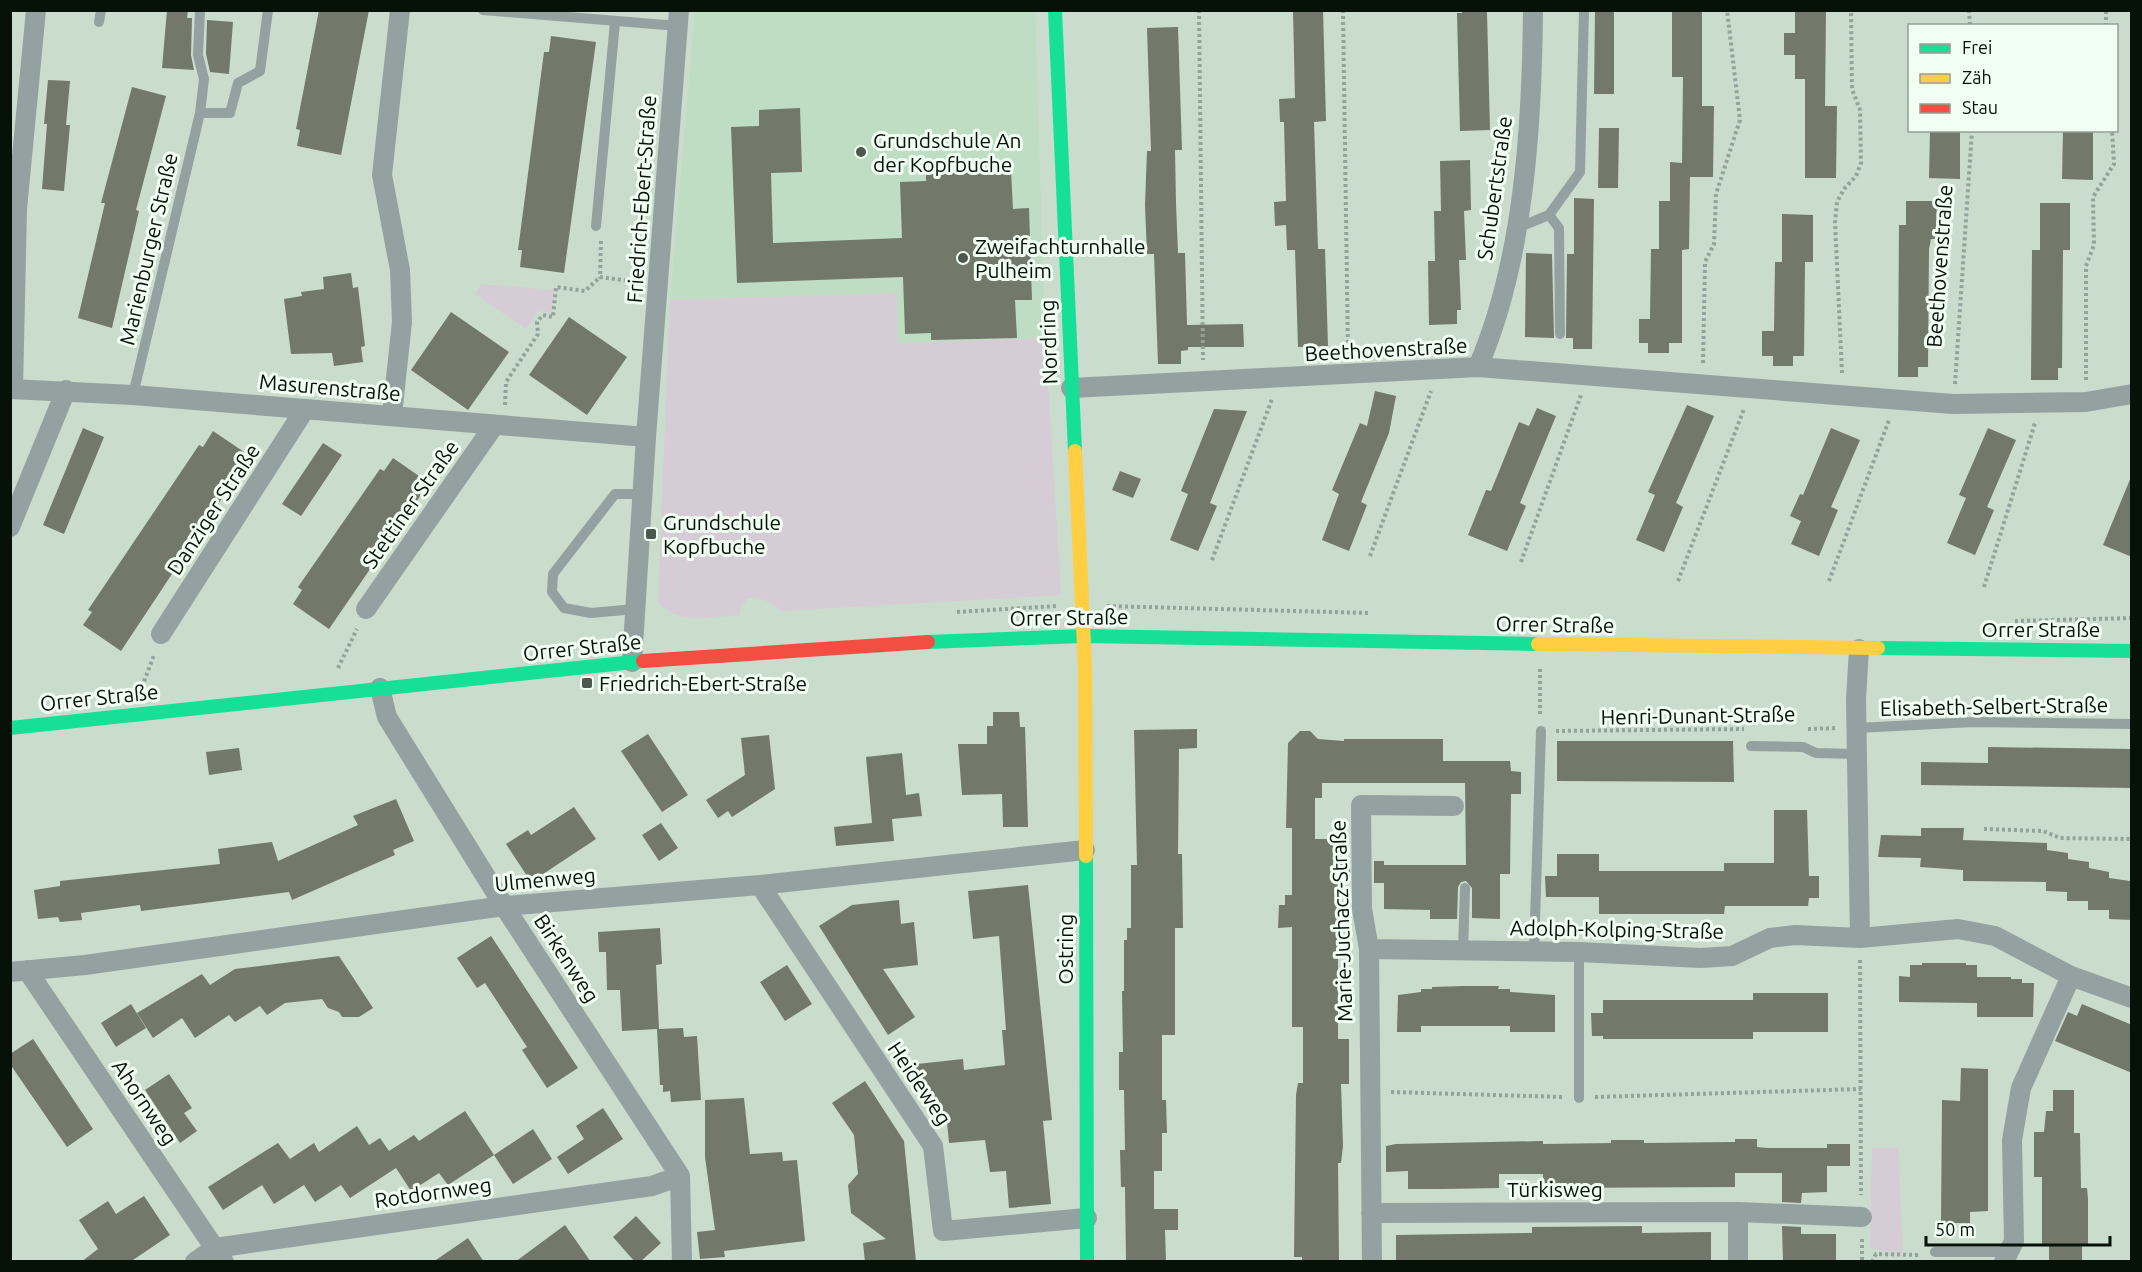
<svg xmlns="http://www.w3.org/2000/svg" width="2142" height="1272" viewBox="0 0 2142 1272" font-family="Ubuntu,sans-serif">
	<rect width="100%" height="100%" fill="#cadccc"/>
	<path fill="#bfddc3" d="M695,11H1035L1045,338L897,343V293L670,300Z"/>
	<path fill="#d6ccd5" d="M481,284L554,290L552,313L538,311L526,329L475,294Z
		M897,293L898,343L1045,338L1061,595L782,611C771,602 762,597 748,599L741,606L739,615C710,617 679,626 658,602L670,300Z
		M1872,1148H1898L1903,1254L1870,1248Z"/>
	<path fill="#72786a" d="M167,10H188L187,18H192L191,55L194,70L162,68Z
		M319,10H369L341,155L297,146L300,130L296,129Z
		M1293,10H1323L1326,121L1314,122L1318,249H1325L1328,346L1298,347L1295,250H1287L1286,225L1275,226L1274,202L1286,201L1284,122H1280L1279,99L1295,98Z
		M1462,10L1487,12L1490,130L1460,131L1457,13H1462Z
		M1595,10H1614V94H1594Z
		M1672,10H1702V106H1714L1713,177H1690L1689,249L1682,250V343H1669V353H1648V343H1639V319H1650L1651,249H1659V201H1670V162L1682,163L1683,77H1672Z
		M1795,10H1826L1825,106H1837L1836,178H1805V79H1795V55H1784V33H1795Z
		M207,20L233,22L229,74L210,72L206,54Z
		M1178,27L1182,150H1175L1176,204L1178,253H1185L1187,325L1243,324L1244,347H1188V350L1181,351V364H1158L1154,254H1147L1145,205L1147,151H1151L1147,28Z
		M551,36L596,42L564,273L520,267L522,250H518L544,52H549Z
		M48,80L70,81L66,125H70L64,191L42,189L47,124H44Z
		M132,87L166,96L136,210L139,211L112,328L78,318L105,203H101Z
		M800,108L802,172L771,173L773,243L902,238L900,182L926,181V174L1011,171L1013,209L1029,208L1032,300H1015L1017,338L931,340V333L905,334L903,277L737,283L731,127L759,126V110Z
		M1599,128H1619L1618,188H1598Z
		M1930,130H1960V179L1929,178Z
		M2063,130H2093V180L2062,179Z
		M1470,160L1471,210L1464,211L1466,260H1459L1461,310H1457V324L1429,325L1428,261H1435L1434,211H1441L1440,161Z
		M1574,198L1594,199L1592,349H1573V338H1566L1567,254H1574Z
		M1906,201H1937L1936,239H1931L1929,249L1928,367H1918V377H1898L1899,225H1906Z
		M2040,203H2070V250H2063L2062,368H2058V380H2031L2032,250H2040Z
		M1782,214L1813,215V262H1805L1804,356H1793V366H1773V356H1762V331H1774L1775,262H1782Z
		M1526,253L1552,254L1554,338L1525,337Z
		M351,273L353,288L358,287L365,346L361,347L363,362L334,366L332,353L291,354L284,299L302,296L301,292L324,289L323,277Z
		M451,312L509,352L468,410L411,370Z
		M569,317L627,357L587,415L529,375Z
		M1375,391L1396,396L1389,433L1361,502L1367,505L1349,551L1322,540L1339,494L1332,490L1360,423L1367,426Z
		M1687,405L1714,416L1676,503L1683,507L1664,552L1636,540L1655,495L1648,492Z
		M1537,408L1556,416L1520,503L1526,506L1507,551L1468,535L1486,490L1491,491L1519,422L1529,426Z
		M1214,409L1247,411L1210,503L1217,506L1198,551L1170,540L1188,494L1181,491Z
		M83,428L104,437L64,534L43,525Z
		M1831,428L1860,440L1831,507L1838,510L1819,556L1791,544L1801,521L1790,516L1800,494L1803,495Z
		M1988,428L2016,440L1987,507L1994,510L1975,555L1947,543L1966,498L1959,495Z
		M213,431L250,456L121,651L83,625L92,612L88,610L199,445L203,447Z
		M323,443L342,455L301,516L282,504Z
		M393,458L429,483L329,629L293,604L302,590L298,587L380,469L384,471Z
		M1120,471L1141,479L1133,498L1112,490Z
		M2131,477H2132V557L2103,545Z
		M993,712H1019L1020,727H1025L1028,827H1003L1002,794L962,795L958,744H987V726H993Z
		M1197,729V748L1179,749L1178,854H1182L1183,928H1175V1035H1162V1100H1166L1167,1133H1162V1171H1154V1209H1178V1230H1165L1166,1262H1126L1125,1187H1121L1120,1150H1125L1124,1090H1119V1052H1123L1122,991H1124V940H1127V928H1131V865H1137L1134,730Z
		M1300,731H1310L1318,739L1344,741V739H1443V761H1510L1511,771L1521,772V794H1511L1510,874H1500V919L1472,918V888L1466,881L1461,882L1458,887L1457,919H1430V910L1384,909V883H1374V861H1384V865H1466L1465,783H1322V798H1315V839H1338V861H1350V883L1338,884V1039H1349V1084H1341L1343,1146L1341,1163H1338L1339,1262H1302V1257H1294L1296,1095L1298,1083H1303V1027H1292V927L1278,928L1279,905H1285V895H1292V828H1286L1288,743Z
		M648,734L688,795L662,812L621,751Z
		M769,735L775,789L732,817L728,811L718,818L706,800L745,775L741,738Z
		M1557,741H1733L1734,782L1557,781Z
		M1988,747L2132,749V788L1921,785V762L1988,763Z
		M239,748L242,770L209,775L206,752Z
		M902,753L906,795L919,793L922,816L892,819L894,841L836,846L834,827L872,823L866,757Z
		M396,799L414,841L393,850L395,855L292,900L289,892L141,911L140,905L81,913L82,920L60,922L58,917L38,919L34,890L60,886V881L220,864L218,849L264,843L272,842L278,861L358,825L353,816Z
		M574,807L596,839L531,882L506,844L528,830L531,835Z
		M1774,810H1807L1809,876H1819V898H1809L1808,906H1725L1724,914H1599V897H1546L1545,876H1557V854H1599V871H1724V863H1774Z
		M661,823L678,848L659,861L642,835Z
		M1921,828H1964L1963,840L2047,843V850L2068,853V859L2089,862V868L2109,872V878L2130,881L2132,920L2109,919V910H2088V901H2067V892L2046,891V882L1963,881V870L1920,867L1921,858L1878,857L1881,835L1921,836Z
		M1028,885L1052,1120L1043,1121L1051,1204L1009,1208L1006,1171L990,1172L985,1140L949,1143L947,1122L938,1123L908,1065L963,1059L964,1070L1005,1065L1002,1030H1006L999,936L973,939L968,891Z
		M899,900L901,924L914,922L918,965L883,969L915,1017L888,1035L819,926L852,905Z
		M660,928L662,964L656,965L659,1029L683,1028L684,1037L697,1036L701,1100L671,1102L670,1091L663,1092V1085H660L657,1029L622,1031L620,990H607L606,952H599L598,932Z
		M491,936L578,1068L547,1088L522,1050L527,1047L485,983L477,988L457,958Z
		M339,956L373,1008L359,1017H342L339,1012L328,1008L322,999L285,1003L267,1015L260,1006L235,1022L229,1015L195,1038L182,1018L153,1038L137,1013L202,974L210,985L235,969Z
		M1922,963H1966V965H1977V977H2011V979H2022V983H2034L2033,1017H1977V1003L1899,1002V976L1910,977V965H1922Z
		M787,965L812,1004L785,1021L760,982Z
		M1464,986H1499L1498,989H1510V992L1555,995V1032H1510V1026H1421V1032H1397L1398,995L1421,992V989H1432V987Z
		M1753,993H1828V1032H1753V1039H1603V1036H1592L1591,1013H1603V1000H1753Z
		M131,1004L146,1028L116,1047L101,1023Z
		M2082,1004L2132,1025V1073L2055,1041L2068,1012L2077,1016Z
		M33,1039L93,1129L67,1147L10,1064V1054Z
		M1961,1068L1988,1069V1211L1970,1212V1223H1941L1942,1100L1960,1101Z
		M169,1074L192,1108L184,1113L197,1131L180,1143L145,1090Z
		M865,1081L904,1141L916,1262H865L863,1243L886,1239L851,1213L848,1185L858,1174L854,1135L832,1103Z
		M2053,1090H2074V1133H2080L2081,1188H2087L2088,1199V1244H2082V1262H2049V1244H2042V1177H2034V1132H2044L2046,1111H2053Z
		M744,1098L750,1154L782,1152L783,1161L797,1160L805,1241L724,1251L725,1257L700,1259L697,1232L715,1230L705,1157V1100Z
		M603,1108L623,1139L568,1174L557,1157L584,1139L576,1126Z
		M465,1111L494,1155L533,1129L552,1159L513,1184L494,1155L448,1185L439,1173L411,1191L396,1168L350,1198L341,1185L315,1202L304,1185L274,1204L262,1185L223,1210L208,1187L278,1143L290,1159L314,1143L319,1152L357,1126L369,1145L380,1138L389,1151L414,1135L419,1141Z
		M1735,1139H1757V1147L1768,1148H1827V1144H1850V1166H1827V1192L1802,1193L1801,1203L1782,1202V1173H1735V1187L1543,1188V1174H1499V1188L1442,1189H1408V1171L1386,1172V1146L1396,1144L1543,1141V1144L1611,1143V1140H1644V1143L1735,1142Z
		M144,1196L170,1235L130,1262H81L98,1249L79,1220L108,1201L116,1214Z
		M636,1216L661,1243L640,1262H635L613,1237Z
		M565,1225L591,1262H515Z
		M1642,1226V1233L1711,1232V1262H1396V1235L1532,1233V1227Z
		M1782,1226L1801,1227V1234H1836V1262H1783Z
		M468,1238L484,1262H433Z"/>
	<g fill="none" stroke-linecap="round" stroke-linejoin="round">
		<path stroke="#94a29c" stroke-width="4" stroke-dasharray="3 3" stroke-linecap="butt" d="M1199,10L1203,360
			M1343,10L1348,353
			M1969,10L1970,26
			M2106,26V10
			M601,241L600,277L637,282
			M1703,363L1705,262L1714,244L1716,194L1740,120L1727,10
			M1842,373L1835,222L1837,202L1844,189L1856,176L1861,163L1860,110L1852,89L1851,10
			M2086,380V266L2094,245L2093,197L2114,164L2112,130
			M1955,384L1972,130
			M505,405L506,382L538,334L537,322L543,315L553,317L556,287L585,291L600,277
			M1370,556L1431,391
			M1212,560L1272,399
			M1521,562L1581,395
			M1678,581L1744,409
			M1829,581L1889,420
			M1984,587L2035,423
			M1107,606L1369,613
			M957,612L1057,606
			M2015,621L2132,618
			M338,668L357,629
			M1540,669V715
			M142,687L154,655
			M1808,729L1837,728
			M1556,731L1744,729
			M1984,829L2043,831L2060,838L2132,839
			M1860,960L1861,1195
			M1391,1092L1563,1097
			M1595,1097L1861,1089
			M1862,1239V1262
			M1872,1262L1876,1254L1918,1255"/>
		<path stroke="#93a1a1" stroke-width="10" d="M483,10L678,26
			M99,22L101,10
			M200,113H230L238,83L260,71L268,10
			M1549,215L1559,228L1560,334
			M596,226L615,22
			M1517,228L1549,215L1580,172L1584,10
			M133,395L200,113L204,79L198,55L200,11
			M635,609L591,613L564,608L552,592L553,574L615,494H642
			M1857,728L1974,722L2132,724
			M1751,746L1803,747L1816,753L1857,754
			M1463,951L1465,888
			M1534,953L1541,731
			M1579,1098V952
			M1935,1252H2009"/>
		<path stroke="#93a1a1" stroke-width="20" d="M1478,367C1524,260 1532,127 1533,10
			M1071,388L1478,367L1953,404L2086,402L2132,394
			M10,389L133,395L646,437
			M13,389L17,209L36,10
			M392,415L402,322L400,270L382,175L400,10
			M10,527L66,390
			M366,609L493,427
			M161,634L305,409
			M1859,649L1856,699L1860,938
			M632,662L646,437L679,10
			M380,688L387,717L504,906L680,1176L682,1262
			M760,885L933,1146L943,1231L1087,1218
			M1369,949L1579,952L1701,958L1732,956L1770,938L1795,935L1860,938L1958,929L1995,936L2071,976L2132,998
			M27,970L224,1262
			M10,972L85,965L504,906L760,885L1085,850
			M1738,1212V1262
			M1371,1213L1738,1212L1862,1217
			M195,1262L215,1248L652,1186L680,1176
			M1372,1262L1369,949L1362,909L1361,805L1454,806
			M2004,1262L2014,1241L2012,1140L2021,1088L2071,976"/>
		<path stroke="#16e098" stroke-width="14" d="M1055,10L1075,451
			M928,642L1084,636L1538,644
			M1878,648L2132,651
			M10,728L643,661
			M1086,856L1087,1262"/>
		<path stroke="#ffcf43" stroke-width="14" d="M1075,451L1085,667L1086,856
			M1538,644L1878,648"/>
		<path stroke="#f24e42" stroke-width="14" d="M643,661L928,642"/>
	</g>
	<g fill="#4b584d" stroke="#f1fff3" stroke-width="2">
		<circle cx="861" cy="152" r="6"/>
		<circle cx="963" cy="258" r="6"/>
		<rect x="645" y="528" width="12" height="12" rx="3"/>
		<rect x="581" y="677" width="12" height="12" rx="3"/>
	</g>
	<g text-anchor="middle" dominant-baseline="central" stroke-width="6" stroke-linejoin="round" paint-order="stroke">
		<g font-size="21" fill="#061108" stroke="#f1fff3" text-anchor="start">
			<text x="873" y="140">Grundschule An<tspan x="873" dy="24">der Kopfbuche</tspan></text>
			<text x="975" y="246">Zweifachturnhalle<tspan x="975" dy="24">Pulheim</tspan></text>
			<text x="663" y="522">Grundschule<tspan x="663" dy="24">Kopfbuche</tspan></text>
			<text x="599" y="683">Friedrich-Ebert-Straße</text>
		</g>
		<g font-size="21" fill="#061108" stroke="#f1fff3">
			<text transform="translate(1494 188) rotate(-82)">Schubertstraße</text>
			<text transform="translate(641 199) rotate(-86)">Friedrich-Ebert-Straße</text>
			<text transform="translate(148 249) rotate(-77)">Marienburger Straße</text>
			<text transform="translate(1939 266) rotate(-86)">Beethovenstraße</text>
			<text transform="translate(1048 342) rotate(-92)">Nordring</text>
			<text transform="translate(1386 349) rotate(-3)">Beethovenstraße</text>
			<text transform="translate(330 387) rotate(5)">Masurenstraße</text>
			<text transform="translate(410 504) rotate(-55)">Stettiner Straße</text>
			<text transform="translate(213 509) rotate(-57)">Danziger Straße</text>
			<text transform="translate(1069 617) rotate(-1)">Orrer Straße</text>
			<text transform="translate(1555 624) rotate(1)">Orrer Straße</text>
			<text x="2041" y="629">Orrer Straße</text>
			<text transform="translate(582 647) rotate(-6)">Orrer Straße</text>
			<text transform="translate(99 697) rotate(-6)">Orrer Straße</text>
			<text transform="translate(1994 706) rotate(-1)">Elisabeth-Selbert-Straße</text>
			<text transform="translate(1698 715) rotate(-1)">Henri-Dunant-Straße</text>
			<text transform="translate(545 879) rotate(-5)">Ulmenweg</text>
			<text transform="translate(1341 921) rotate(-92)">Marie-Juchacz-Straße</text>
			<text transform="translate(1617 929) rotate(1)">Adolph-Kolping-Straße</text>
			<text transform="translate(1065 949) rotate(-90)">Ostring</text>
			<text transform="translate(567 958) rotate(57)">Birkenweg</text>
			<text transform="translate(920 1083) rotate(56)">Heideweg</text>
			<text transform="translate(145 1102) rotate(56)">Ahornweg</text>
			<text x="1555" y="1189">Türkisweg</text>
			<text transform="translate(433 1192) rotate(-8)">Rotdornweg</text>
		</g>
	</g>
	<rect width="2142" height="1272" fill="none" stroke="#061108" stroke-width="24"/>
	<rect x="1908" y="24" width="210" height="108" fill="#f1fff3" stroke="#93a095" stroke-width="1.5"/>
	<rect x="1920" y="44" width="30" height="9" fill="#16e098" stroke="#93a095" stroke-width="1.5"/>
	<text x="1962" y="54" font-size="18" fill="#061108">Frei</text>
	<rect x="1920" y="74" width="30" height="9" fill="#ffcf43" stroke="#93a095" stroke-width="1.5"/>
	<text x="1962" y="84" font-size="18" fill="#061108">Zäh</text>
	<rect x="1920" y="104" width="30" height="9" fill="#f24e42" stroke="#93a095" stroke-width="1.5"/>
	<text x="1962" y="114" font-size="18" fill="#061108">Stau</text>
	<path d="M1926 1236v9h184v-9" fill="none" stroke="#061108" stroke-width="3"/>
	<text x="1935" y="1236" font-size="18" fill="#061108" stroke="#f1fff3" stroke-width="4.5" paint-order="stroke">50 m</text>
</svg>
